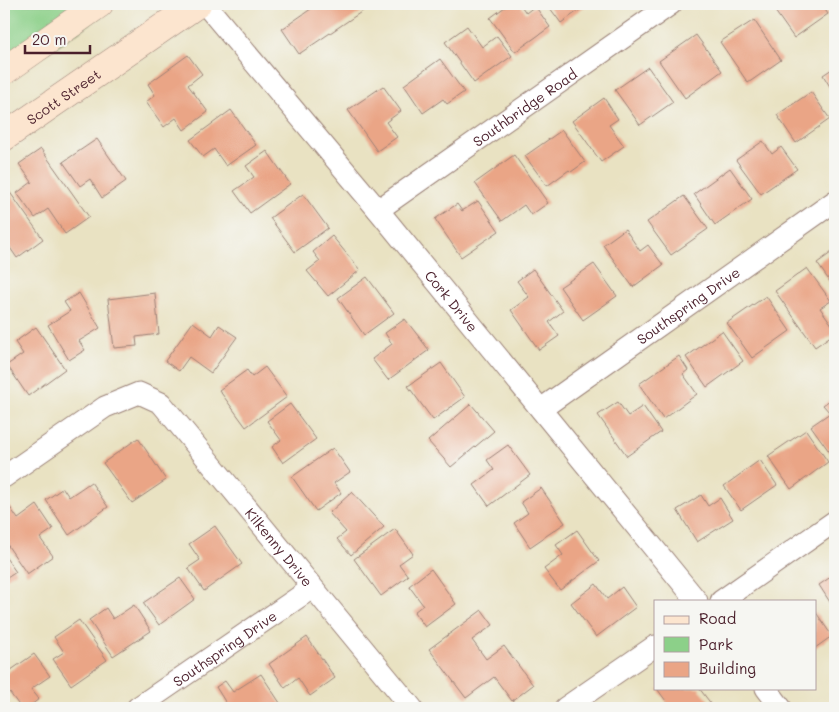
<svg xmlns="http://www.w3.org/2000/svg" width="839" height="712" viewBox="0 0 839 712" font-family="Mali,sans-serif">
	<rect width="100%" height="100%" fill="#f6f6f2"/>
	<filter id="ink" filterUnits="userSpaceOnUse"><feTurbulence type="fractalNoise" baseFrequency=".02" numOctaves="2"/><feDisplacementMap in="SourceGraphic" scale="10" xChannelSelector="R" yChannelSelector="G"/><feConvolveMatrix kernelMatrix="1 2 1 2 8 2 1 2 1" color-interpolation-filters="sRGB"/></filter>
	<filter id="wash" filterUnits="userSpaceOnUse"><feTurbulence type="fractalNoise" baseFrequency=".0096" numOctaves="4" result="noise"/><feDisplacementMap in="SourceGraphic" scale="20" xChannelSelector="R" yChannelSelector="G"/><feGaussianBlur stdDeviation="1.12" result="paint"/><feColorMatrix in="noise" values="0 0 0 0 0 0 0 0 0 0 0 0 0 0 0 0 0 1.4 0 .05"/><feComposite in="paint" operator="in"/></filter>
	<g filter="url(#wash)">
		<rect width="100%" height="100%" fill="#e9e2c2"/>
		<path fill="#8cd089" stroke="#6b785a" d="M4,4H119L4,82Z"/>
		<g id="blocks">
			<path fill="#eaa586" d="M318,4H373L299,54L282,29Z
				M509,4H520L526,13L535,6L550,27L515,52L490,18Z
				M547,4H588L561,23Z
				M770,4H821L828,14L794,38Z
				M754,20L781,60L748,83L720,42Z
				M467,26L482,47L497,36L512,56L474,83L445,42Z
				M696,35L722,71L685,98L659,61Z
				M188,55L202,74L188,85L208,112L184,130L176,118L164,127L146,102L155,95L148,84Z
				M440,59L464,92L447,104L443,99L423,113L404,85Z
				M648,67L673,102L640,125L615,90Z
				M835,67V95L823,75Z
				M383,86L401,111L386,122L397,137L377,151L348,110Z
				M811,92L830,119L796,143L777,115Z
				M604,98L618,119L609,125L624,146L601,162L572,121Z
				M231,110L256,145L226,166L214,149L203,157L190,140Z
				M562,130L585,162L571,172L569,170L547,186L525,156Z
				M97,139L126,181L102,198L90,179L80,186L63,162Z
				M763,141L772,154L781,147L797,169L761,194L736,160Z
				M41,149L89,217L65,234L48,209L35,218L17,193L32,182L19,164Z
				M267,151L290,184L250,213L234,191L254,177L246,166Z
				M514,155L548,203L531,215L524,205L502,221L475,183Z
				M730,168L752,199L715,225L694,194Z
				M4,184L43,239L17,258L4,239Z
				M303,194L328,228L295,252L270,218Z
				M684,196L708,229L671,255L647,222Z
				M478,201L499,231L461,257L435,219L457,204L462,211Z
				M625,229L640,251L648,245L663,265L633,287L603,245Z
				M332,236L360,270L328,296L307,271L320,261L313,252Z
				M835,250V289L817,263Z
				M594,264L617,296L583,320L560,287Z
				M807,268L831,301L820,308L835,329V333L815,347L775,291Z
				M533,269L563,311L549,322L559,336L539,350L511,310L529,297L517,281Z
				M367,277L394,313L364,335L338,298Z
				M79,293L100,328L79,341L85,350L69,360L48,325L70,311L64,302Z
				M155,293L159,334L136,337L137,346L114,348L108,299Z
				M766,296L790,331L752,358L727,323Z
				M405,319L429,350L388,380L372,359L392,344L385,333Z
				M193,322L212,336L219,325L237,337L211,373L189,357L179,371L165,361Z
				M36,327L65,369L28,396L7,365L23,354L15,342Z
				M722,331L743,361L707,387L686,357Z
				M679,356L688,370L683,374L697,394L663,419L639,384Z
				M441,363L465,397L433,420L408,386Z
				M265,367L287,397L246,427L219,390L247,370L252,377Z
				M835,396V451L831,454L811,426L830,413L823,405Z
				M618,402L628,416L643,406L661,432L627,456L598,415Z
				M290,404L316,439L283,463L272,447L281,440L267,421Z
				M471,404L494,431L451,467L428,441Z
				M806,430L828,462L791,489L768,456Z
				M138,438L166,480L132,503L103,463Z
				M508,445L530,475L489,506L474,485L494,470L487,460Z
				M333,448L350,472L334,483L341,493L316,511L292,477Z
				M760,460L777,485L741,510L724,486Z
				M91,482L108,507L69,535L46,500L63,488L69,497Z
				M541,488L565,523L530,547L514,523L528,513L521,502Z
				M352,492L384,527L351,555L337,539L346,532L329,513Z
				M701,495L708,506L720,498L733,519L697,542L677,510Z
				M7,503L18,519L37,505L53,529L40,538L53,556L27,574L4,540V506Z
				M215,526L242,564L204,591L188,568L200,560L189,544Z
				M395,529L413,554L399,564L408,576L381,596L354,559Z
				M577,530L599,561L560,590L544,569L563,555L556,545Z
				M4,555L16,572L4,580Z
				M431,569L456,604L425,627L414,612L423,605L409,586Z
				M835,574V610L819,585Z
				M180,578L195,599L159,625L143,603Z
				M596,584L607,599L622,587L636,607L596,637L571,603Z
				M134,605L151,631L113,656L89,620L106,608L113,619Z
				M482,610L493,625L472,640L486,659L504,646L533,685L512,701L494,677L466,698L429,649Z
				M815,611L832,636L815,648Z
				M79,620L107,660L71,685L53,659L64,652L54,637Z
				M307,637L335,678L310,696L298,678L285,688L269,664Z
				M34,654L50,676L31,689L39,699L27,708H21L4,685V675Z
				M261,674L282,706L279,708H229L216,687L225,681L233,692Z
				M660,688H699L712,705L707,708H671L658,690Z"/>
		</g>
	</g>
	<g filter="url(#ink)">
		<use href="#blocks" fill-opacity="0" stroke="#9a8076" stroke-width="1"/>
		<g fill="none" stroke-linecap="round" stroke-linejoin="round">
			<g stroke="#9a8076" stroke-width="23">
				<g id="minor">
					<path id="s1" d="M205,4L378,210L697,601"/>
					<path id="s2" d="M378,210L671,4"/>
					<path id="s3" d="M541,409L835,201"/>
					<path id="s4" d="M4,477L105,407L139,393L161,403L412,708"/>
					<path d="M721,601L835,521"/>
					<path d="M766,688L781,708"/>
					<path id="s5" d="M137,708L312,588"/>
					<path d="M565,708L655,646"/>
				</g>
			</g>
			<g stroke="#9a8076" stroke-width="29">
				<g id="secondary">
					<path d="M4,71L99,4"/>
					<path id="s6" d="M4,137L197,4"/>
				</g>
			</g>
			<use href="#minor" stroke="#fff" stroke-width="21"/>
			<use href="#secondary" stroke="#fce5cf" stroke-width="28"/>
		</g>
	</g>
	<g text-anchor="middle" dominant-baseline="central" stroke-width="4.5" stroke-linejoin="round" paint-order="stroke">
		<g font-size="14" fill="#4a1f2b" stroke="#f6f6f2">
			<text stroke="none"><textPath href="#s6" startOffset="72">Scott Street</textPath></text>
			<text stroke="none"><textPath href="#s2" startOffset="179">Southbridge Road</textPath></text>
			<text stroke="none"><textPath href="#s1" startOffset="386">Cork Drive</textPath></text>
			<text stroke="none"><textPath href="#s3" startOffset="180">Southspring Drive</textPath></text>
			<text stroke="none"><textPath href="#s4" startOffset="370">Kilkenny Drive</textPath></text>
			<text stroke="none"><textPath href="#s5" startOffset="106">Southspring Drive</textPath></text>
		</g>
	</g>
	<rect width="839" height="712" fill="none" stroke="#f6f6f2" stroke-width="20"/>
	<rect x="654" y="600" width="162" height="90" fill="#f6f6f2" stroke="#b1a0a2"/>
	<rect x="664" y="616" width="25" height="8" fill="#fce5cf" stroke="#b1a0a2"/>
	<text x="699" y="624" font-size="15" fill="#4a1f2b">Road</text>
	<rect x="664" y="637" width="25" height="15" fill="#8cd089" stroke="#b1a0a2"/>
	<text x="699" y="650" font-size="15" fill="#4a1f2b">Park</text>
	<rect x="664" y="662" width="25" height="15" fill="#eaa586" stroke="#b1a0a2"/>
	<text x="699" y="674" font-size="15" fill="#4a1f2b">Building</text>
	<path d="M25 45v8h65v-8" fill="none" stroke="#4a1f2b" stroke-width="2.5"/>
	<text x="32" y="45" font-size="15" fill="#4a1f2b" stroke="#f6f6f2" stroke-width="4" paint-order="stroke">20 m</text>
</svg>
